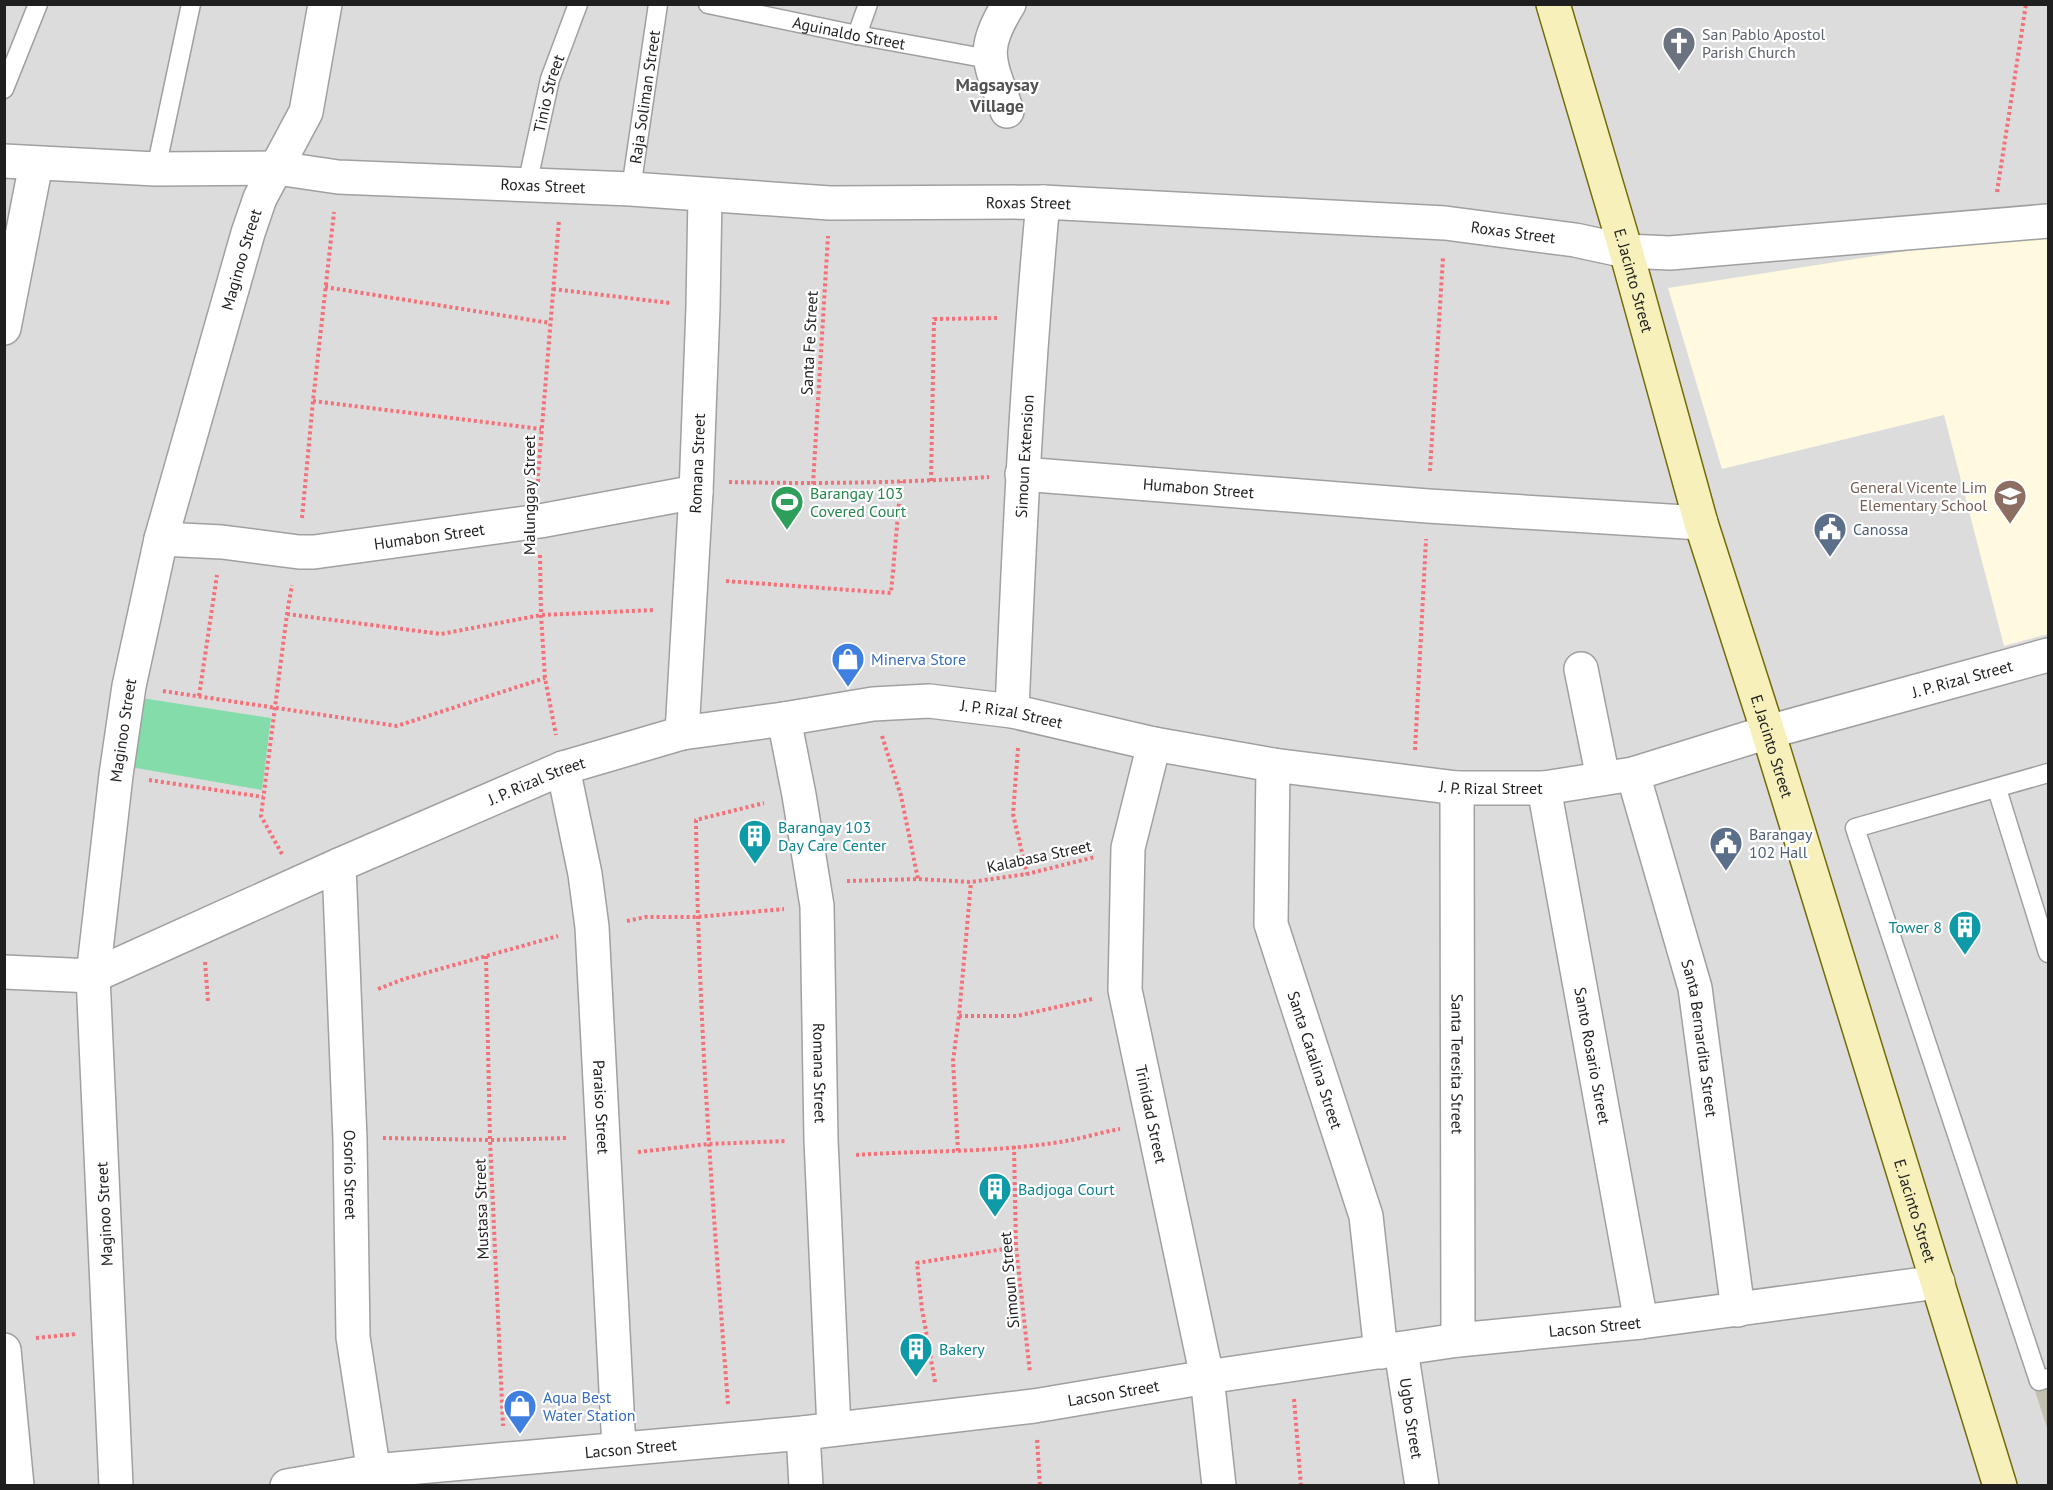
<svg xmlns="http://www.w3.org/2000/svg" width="2053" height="1490" viewBox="0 0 2053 1490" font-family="'PT Sans',sans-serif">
	<rect width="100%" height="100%" fill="#efeae5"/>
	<path fill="#dddcdc" d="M5,5H2048V1485L5,1486Z"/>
	<path fill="#fef9df" d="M2048,235V634L2004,646L1944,415L1722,469L1668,288L1978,240Z"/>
	<path fill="#c3c0b1" d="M2048,1387V1431L2035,1391Z"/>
	<path fill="#85dcab" d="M135,697L271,718L262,790L125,766Z"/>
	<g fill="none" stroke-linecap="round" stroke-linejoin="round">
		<g stroke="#a0a0a0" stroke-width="21">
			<g id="lane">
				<path id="s1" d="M708,4L857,35L989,59"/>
				<path d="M857,35L868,4"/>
				<path d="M4,89L38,4"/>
				<path d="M156,169L191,4"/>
				<path id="s2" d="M527,185L550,79L578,4"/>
				<path id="s3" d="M631,189L658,4"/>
				<path d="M2048,773L1855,828L2039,1381L2048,1378"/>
				<path d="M1997,789L2048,953"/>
			</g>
		</g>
		<g stroke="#a0a0a0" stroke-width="36">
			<g id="street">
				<path d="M1007,111C990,61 979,52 1009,4"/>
				<path id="s4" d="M4,161L156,169L277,168L338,177L631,189L830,203L1043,202L1445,223L1575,240L1626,251L1670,253L2048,221"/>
				<path d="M4,328L36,164"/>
				<path id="s5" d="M1022,474L1428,506L1701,523"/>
				<path id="s6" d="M161,539L222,542L299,552H314L540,521L696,492"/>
				<path d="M1581,669L1603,778"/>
				<path id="s7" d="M1012,711C1019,541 1027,372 1043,202"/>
				<path id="s8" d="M784,719L799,795L817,906L821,1140L834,1429"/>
				<path id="s9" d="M682,733L696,492L703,307L705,195"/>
				<path id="s10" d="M1154,744L1128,848L1125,990L1207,1377L1219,1486"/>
				<path id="s11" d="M1273,765L1271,924L1366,1216L1381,1352"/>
				<path id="s12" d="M563,768L585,874L592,927L619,1448"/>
				<path id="s13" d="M1633,774L1695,988L1738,1310"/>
				<path id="s14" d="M1457,788L1458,1340"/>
				<path id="s15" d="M1544,788L1641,1322"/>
				<path id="s16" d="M339,865L350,1139L353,1337L376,1486"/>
				<path id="s17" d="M4,972L93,976L339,865L563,768L682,733L784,719L873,704L929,701L1012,711L1154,744L1273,765L1457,788H1544L1633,774L1768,732L2048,655"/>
				<path d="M4,1350L17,1486"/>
				<path id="s18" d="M1401,1350L1422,1486"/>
				<path d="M803,1433L806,1486"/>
				<path id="s19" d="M116,1486L93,976L116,775L129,686L161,539L248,233L260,198L306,112L325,4"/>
				<path id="s20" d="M287,1486L373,1471L803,1433L1034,1406L1207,1377L1458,1340L1641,1322L1938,1282"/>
			</g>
		</g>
		<g stroke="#736c08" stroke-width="36">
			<g id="secondary">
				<path id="s21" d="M1553,4L1626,251L1701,523L1768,732L2000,1486"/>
			</g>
		</g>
		<path stroke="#f57079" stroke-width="4" stroke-dasharray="3 3" stroke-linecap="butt" d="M1997,192L2026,4
			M325,287L550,323
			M553,289L670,303
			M313,401L541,429
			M1430,471L1443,257
			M931,481L934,319L999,318
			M729,482C816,484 902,483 989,477
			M813,484L828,236
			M538,488V475L559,220
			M302,518L313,401L334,212
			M540,555L541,615L545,678L556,735
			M726,581L891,593L901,481
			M287,614L441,634L541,615L654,610
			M163,691L397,726L545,678
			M199,696L217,575
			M882,736L901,796L918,879
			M1018,748L1013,814L1027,874
			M1415,750L1426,539
			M149,780L263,797
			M282,854L261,816L287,614L292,585
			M847,881L918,879L971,882L1027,874L1095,857
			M627,921L646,917H697L784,909
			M486,956L490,1140L503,1426
			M205,962L208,1001
			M378,989L404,979L558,936
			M959,1016H1017L1092,999
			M383,1138L490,1140L567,1138
			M1014,1146L1016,1247L1030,1373
			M958,1151L953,1061L959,1016L971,882
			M638,1152L708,1144L786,1141
			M856,1155C926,1150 997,1153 1066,1141C1084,1138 1102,1132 1120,1129
			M36,1338L76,1334
			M935,1382L922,1309L917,1263L1016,1247
			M1294,1399L1301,1486
			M728,1404C713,1210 698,1015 696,820L764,803
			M1037,1440L1040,1486"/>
		<use href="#lane" stroke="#fff" stroke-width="18"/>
		<use href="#street" stroke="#fff" stroke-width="33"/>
		<use href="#secondary" stroke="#f8f0bb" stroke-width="33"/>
	</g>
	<defs>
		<g id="church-pin" transform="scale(1.725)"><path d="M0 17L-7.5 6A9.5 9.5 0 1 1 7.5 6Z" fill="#6b7280" stroke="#fff"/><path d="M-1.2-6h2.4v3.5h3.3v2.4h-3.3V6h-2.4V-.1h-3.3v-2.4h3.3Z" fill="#fff"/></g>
		<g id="school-pin" transform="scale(1.725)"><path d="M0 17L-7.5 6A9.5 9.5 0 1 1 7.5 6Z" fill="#8d6e63" stroke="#fff"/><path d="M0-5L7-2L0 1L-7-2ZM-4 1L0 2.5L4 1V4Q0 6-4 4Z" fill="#fff"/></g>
		<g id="stadium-pin" transform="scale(1.725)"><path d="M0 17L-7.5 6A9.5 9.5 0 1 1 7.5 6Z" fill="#2e9e5b" stroke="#fff"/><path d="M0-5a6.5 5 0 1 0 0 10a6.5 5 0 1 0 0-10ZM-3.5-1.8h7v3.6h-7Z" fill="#fff"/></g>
		<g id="civic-pin" transform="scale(1.725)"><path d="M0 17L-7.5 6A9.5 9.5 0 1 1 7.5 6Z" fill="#5c6f8a" stroke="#fff"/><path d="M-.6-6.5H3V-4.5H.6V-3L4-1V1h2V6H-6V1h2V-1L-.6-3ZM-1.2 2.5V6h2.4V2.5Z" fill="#fff"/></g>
		<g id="shop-pin" transform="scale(1.725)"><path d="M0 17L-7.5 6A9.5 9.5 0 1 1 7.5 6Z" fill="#3f7fe0" stroke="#fff"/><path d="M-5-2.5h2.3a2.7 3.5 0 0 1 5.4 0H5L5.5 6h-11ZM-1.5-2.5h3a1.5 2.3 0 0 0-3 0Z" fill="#fff"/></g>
		<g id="building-pin" transform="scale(1.725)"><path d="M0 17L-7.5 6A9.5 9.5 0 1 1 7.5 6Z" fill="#0f9aa8" stroke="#fff"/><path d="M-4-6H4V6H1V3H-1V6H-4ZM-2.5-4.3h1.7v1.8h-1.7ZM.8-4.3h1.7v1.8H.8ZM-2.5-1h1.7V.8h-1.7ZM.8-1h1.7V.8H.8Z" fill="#fff"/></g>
	</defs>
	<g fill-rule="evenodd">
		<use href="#church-pin" x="1679" y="43"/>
		<use href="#school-pin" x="2010" y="496"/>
		<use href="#stadium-pin" x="787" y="502"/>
		<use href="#civic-pin" x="1830" y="529"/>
		<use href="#shop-pin" x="848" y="659"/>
		<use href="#building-pin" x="755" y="836"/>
		<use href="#civic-pin" x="1726" y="843"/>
		<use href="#building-pin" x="1965" y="927"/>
		<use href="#building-pin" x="995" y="1189"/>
		<use href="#building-pin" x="916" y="1349"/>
		<use href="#shop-pin" x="520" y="1406"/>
	</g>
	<g text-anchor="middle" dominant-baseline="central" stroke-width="4.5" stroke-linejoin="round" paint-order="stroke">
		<g font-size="16" fill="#1f1f1f" stroke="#fff">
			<text stroke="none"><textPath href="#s1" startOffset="144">Aguinaldo Street</textPath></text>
			<text stroke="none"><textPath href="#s2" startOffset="94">Tinio Street</textPath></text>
			<text stroke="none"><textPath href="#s3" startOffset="93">Raja Soliman Street</textPath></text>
			<text stroke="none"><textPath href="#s4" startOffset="540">Roxas Street</textPath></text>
			<text stroke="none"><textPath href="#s4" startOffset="1026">Roxas Street</textPath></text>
			<text stroke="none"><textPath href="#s4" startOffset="1512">Roxas Street</textPath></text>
			<text stroke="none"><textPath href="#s19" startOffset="1244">Maginoo Street</textPath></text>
			<text stroke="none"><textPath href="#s21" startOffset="288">E. Jacinto Street</textPath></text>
			<text transform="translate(809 343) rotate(-87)">Santa Fe Street</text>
			<text stroke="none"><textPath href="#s7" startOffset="255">Simoun Extension</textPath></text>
			<text stroke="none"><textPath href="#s9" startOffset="270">Romana Street</textPath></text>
			<text stroke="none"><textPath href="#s5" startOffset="177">Humabon Street</textPath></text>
			<text transform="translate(529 495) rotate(-90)">Malunggay Street</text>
			<text stroke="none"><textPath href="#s6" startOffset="270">Humabon Street</textPath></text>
			<text stroke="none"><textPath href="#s17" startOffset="2032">J. P. Rizal Street</textPath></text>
			<text stroke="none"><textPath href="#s17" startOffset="1060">J. P. Rizal Street</textPath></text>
			<text stroke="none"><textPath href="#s19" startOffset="758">Maginoo Street</textPath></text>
			<text stroke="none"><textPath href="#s21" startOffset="774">E. Jacinto Street</textPath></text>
			<text stroke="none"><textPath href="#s17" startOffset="574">J. P. Rizal Street</textPath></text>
			<text stroke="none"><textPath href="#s17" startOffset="1546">J. P. Rizal Street</textPath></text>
			<text transform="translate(1039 856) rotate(-12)">Kalabasa Street</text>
			<text stroke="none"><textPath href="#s13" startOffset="273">Santa Bernardita Street</textPath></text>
			<text stroke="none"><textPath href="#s15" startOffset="272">Santo Rosario Street</textPath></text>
			<text stroke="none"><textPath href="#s11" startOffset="302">Santa Catalina Street</textPath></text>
			<text stroke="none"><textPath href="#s14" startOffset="276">Santa Teresita Street</textPath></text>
			<text stroke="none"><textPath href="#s8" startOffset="357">Romana Street</textPath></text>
			<text stroke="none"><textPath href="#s12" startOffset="342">Paraiso Street</textPath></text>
			<text stroke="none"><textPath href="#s10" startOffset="376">Trinidad Street</textPath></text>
			<text stroke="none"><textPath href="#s16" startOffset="310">Osorio Street</textPath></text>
			<text transform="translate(481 1209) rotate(-92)">Mustasa Street</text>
			<text stroke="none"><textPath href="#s21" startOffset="1260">E. Jacinto Street</textPath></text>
			<text transform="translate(104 1214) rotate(-93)">Maginoo Street</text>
			<text transform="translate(1009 1280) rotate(-95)">Simoun Street</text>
			<text stroke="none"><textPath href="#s20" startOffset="1318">Lacson Street</textPath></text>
			<text stroke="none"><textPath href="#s20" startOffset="832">Lacson Street</textPath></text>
			<text stroke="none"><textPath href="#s18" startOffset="69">Ugbo Street</textPath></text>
			<text stroke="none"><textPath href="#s20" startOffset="346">Lacson Street</textPath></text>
		</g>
		<g font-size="16" fill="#5b616d" stroke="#fff" text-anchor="start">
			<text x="1702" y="34">San Pablo Apostol<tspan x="1702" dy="18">Parish Church</tspan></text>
		</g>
		<g font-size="16" fill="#785e54" stroke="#fff" text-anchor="end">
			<text x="1987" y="487">General Vicente Lim<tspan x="1987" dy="18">Elementary School</tspan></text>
		</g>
		<g font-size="16" fill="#27864d" stroke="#fff" text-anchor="start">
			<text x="810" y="493">Barangay 103<tspan x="810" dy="18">Covered Court</tspan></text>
		</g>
		<g font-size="16" fill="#4e5e75" stroke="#fff" text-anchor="start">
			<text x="1853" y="529">Canossa</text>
			<text x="1749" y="834">Barangay<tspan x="1749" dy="18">102 Hall</tspan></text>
		</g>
		<g font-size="16" fill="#366cbe" stroke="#fff" text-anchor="start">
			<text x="871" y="659">Minerva Store</text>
			<text x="543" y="1397">Aqua Best<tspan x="543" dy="18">Water Station</tspan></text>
		</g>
		<g font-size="16" fill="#0d838f" stroke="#fff" text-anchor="start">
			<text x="778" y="827">Barangay 103<tspan x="778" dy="18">Day Care Center</tspan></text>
			<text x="1942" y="927" text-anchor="end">Tower 8</text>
			<text x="1018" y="1189">Badjoga Court</text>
			<text x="939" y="1349">Bakery</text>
		</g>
		<g font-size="18" font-weight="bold" fill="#525252" stroke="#fff">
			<text x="997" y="84">Magsaysay<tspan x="997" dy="21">Village</tspan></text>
		</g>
	</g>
	<rect width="2053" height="1490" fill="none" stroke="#1f1f1f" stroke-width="12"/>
</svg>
